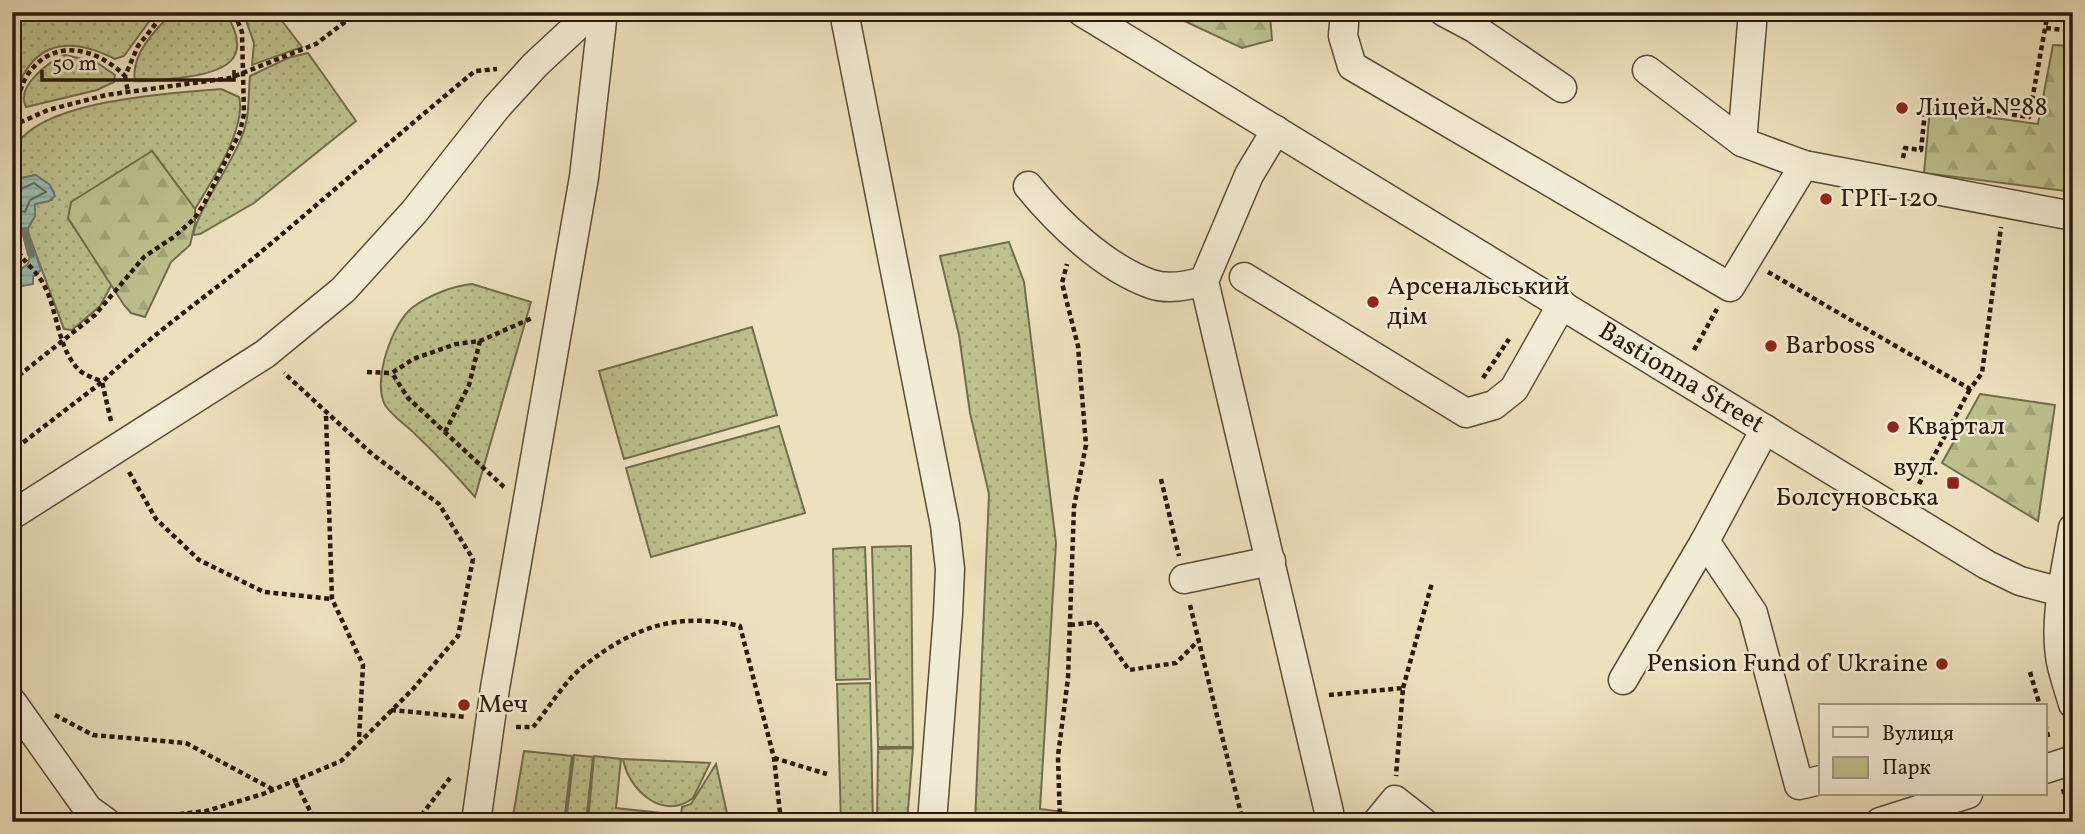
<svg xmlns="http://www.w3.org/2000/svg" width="2085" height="834" viewBox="0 0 2085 834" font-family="Vollkorn,serif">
	<defs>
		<pattern id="green-dots" width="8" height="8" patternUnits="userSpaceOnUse" patternTransform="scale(1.75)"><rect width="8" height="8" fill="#bdc18e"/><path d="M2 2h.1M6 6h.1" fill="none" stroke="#a2a579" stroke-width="1.8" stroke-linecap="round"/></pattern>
		<pattern id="forest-firs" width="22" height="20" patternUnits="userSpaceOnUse" patternTransform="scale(1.75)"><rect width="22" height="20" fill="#bdc18e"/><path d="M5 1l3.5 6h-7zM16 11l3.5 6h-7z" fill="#a2a579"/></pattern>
		<pattern id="water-rules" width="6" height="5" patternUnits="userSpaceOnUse" patternTransform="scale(1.75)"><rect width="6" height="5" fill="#99bdb2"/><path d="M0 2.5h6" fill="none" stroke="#84a298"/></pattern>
	</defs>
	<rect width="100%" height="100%" fill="#ede1bd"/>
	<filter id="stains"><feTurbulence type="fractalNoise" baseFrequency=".00286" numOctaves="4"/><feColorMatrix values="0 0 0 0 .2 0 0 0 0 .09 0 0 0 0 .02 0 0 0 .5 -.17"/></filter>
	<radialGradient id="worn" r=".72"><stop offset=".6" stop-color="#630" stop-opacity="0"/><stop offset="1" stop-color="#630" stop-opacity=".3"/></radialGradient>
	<path fill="url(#green-dots)" stroke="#736d4c" stroke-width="2" d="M12,12H156L124,56L115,59C61,32 27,46 12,105Z
		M173,12H225C257,62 221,73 179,78C164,79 150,82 135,81C130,55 156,29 173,12Z
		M243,12H275L302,47L252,65L254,43Z
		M308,53L356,121L254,203L200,234L193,235C200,205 230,168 242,136C250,117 248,96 250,76L288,58Z
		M65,55L96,62L115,75L114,82L97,90L26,107C15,87 48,62 65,55Z
		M221,89L239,97C247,128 211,182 195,209L152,151L68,218L112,284L100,306L72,330L64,329L27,230L35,216V204L52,200L54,192L36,175L21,178L12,190C12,179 10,164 13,153C29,100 174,93 221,89Z
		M1009,242L1024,282L1056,543L1040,809L1142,822H975L989,494L970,413L959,335L940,256Z
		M472,284L531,302L475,497C456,475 437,455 416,435C406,425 393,417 385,405C372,381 392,323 413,307C430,295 452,286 472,284Z
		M752,327L777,415L624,459L599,371Z
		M779,426L805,513L651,557L626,468Z
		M911,546L913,747H878L872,547Z
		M865,547L870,679L836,680L833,549Z
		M870,683L873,822H841L837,684Z
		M913,748L907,822H877L878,749Z
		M524,751L572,756L564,822H512Z
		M574,755L593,757L586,822H566Z
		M594,756L621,759L616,808L679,815V822H588Z
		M623,759L710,763L693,798C663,822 628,789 623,759Z
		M716,764L729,822H680L682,807L691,804Z"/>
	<path fill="url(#forest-firs)" stroke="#736d4c" stroke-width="2" d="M1165,12H1263L1270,15L1272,40L1242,48Z
		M2053,45L2073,46V145L2065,191L1924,173L1930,109L2038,124Z
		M152,151L195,209V224L190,245L171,262L145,317L131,313L124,305L68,218L71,202Z
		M1980,394L2055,405L2038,521L1942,463Z"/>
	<path fill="url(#water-rules)" stroke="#6c7b6f" stroke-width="2" d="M36,175L50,185L55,196L49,201L35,204V216L27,230L21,231C10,216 8,192 21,178Z
		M30,255H36L41,270L33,277V284L17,287L13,283L17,272L28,264Z"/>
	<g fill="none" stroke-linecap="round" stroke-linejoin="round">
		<path stroke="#616b5e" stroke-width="2" d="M12,193L34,183L46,192L30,200L25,212L12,208"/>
		<path stroke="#6c7b6f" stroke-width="8" d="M25,231L31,254"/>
		<g stroke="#5a4b37" stroke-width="31">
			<g id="minor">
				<path d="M844,12L945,525L950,569L948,614L932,822"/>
				<path id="s1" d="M1082,12L1987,565L2020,581L2073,595"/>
				<path d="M1345,12L1343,36L1352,66L1730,287L1804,165"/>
				<path d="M1444,12L1474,28L1562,88"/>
				<path d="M1647,70L1742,142L1804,165L2073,216"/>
				<path d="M1276,130L1249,175L1204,281L1329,812"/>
				<path d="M1742,142L1753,12"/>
				<path d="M1028,186C1058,223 1105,268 1151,284C1168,290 1187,286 1204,281"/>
				<path d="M1244,277L1466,413L1494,405L1514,389L1562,304"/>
				<path d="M12,515L265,354L343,290L414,212L496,108L535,65L592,12"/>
				<path d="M2073,528C2066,571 2053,619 2061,662C2064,676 2069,690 2073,704"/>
				<path d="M1705,541L1753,613L1799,785L1821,780"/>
				<path d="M1184,579L1271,561"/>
				<path d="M1623,680L1705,541L1765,429"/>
				<path d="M12,702L88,809L106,822"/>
				<path d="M2045,769L2073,760"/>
				<path d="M476,822L495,688L584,177L603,12"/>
				<path d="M1377,822L1395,800L1423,822"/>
				<path d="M1880,822L1968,794"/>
			</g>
		</g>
		<path stroke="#29190a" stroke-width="4.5" stroke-dasharray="5 3.5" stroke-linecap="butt" d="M12,16L23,12
			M2046,28L2073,31
			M125,76L128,92
			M13,124C16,110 18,94 24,81C48,36 95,46 125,76L138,46L165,12
			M12,126L48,110L106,95L230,78L316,44L358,12
			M1903,158L1905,148L1921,150L1926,102L2029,117L2048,12
			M12,236C20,260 25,259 39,277C58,303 55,344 78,369C83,375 95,378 102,382L12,451
			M1768,272L1970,389L1982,373L2001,227
			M1694,350L1717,309
			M367,372L392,373
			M1483,378L1509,339
			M12,381L95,315L144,257L175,236L194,219L204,204L240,132L244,114L242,32L234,12
			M326,416L332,599L363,665L359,739
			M111,421L102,382C150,336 204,298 255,257C329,195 401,132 475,71L497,69
			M445,432L469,385L480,341
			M129,472L156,519L199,560L264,592L332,599
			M1161,479L1179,556
			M1919,484L1970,389
			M504,487L408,398L392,373L413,359L456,344L480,341L532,318
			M1190,605L1243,822
			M1070,625L1095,622L1129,670L1176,663L1198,641
			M2030,672L2040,706
			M1403,688L1432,583
			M1329,695L1403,688L1396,776
			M391,710L466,717
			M55,715L93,735L186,743L274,790
			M2045,724L2049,740
			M516,727H533C549,708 565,680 585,665C635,626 678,612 740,626L774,758L781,822
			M774,758L827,774
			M296,783L311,813L322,822
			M2063,789L2072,822
			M165,822L172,815L206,811L263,794L341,761L413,689L458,636L473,559L439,504L372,454L284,373
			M416,822L450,778
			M1060,822L1058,756L1068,678L1074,507L1086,445L1078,346L1062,283L1067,264
			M1289,822L1304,818"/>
		<use href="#minor" stroke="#f3ecd4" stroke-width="28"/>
	</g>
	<g fill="#8f2418" stroke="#f3ecd4" stroke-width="2.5">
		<circle cx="1902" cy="108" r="7"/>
		<circle cx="1826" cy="199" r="7"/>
		<circle cx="1373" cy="302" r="7"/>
		<circle cx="1771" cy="346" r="7"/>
		<circle cx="1893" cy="427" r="7"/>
		<rect x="1946" y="476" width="14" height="14" rx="3.5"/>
		<circle cx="1942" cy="664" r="7"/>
		<circle cx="464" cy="705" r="7"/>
	</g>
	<g text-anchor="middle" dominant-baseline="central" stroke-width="5" stroke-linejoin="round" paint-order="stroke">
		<g font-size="26" fill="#29190a" stroke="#f3ecd4" text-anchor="start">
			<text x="1916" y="108">Ліцей №88</text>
			<text x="1840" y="199">ГРП-120</text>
			<text x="1387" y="287">Арсенальський<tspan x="1387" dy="30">дім</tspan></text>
			<text x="1785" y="346">Barboss</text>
			<text x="1907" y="427">Квартал</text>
			<text x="1939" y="468" text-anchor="end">вул.<tspan x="1939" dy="30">Болсуновська</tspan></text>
			<text x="1928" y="664" text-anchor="end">Pension Fund of Ukraine</text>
			<text x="478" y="705">Меч</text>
		</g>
		<g font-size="26" fill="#29190a" stroke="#f3ecd4">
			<text stroke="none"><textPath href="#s1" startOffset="702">Bastionna Street</textPath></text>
		</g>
	</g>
	<rect width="2085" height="834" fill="none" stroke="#ede1bd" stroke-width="42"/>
	<rect x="14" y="14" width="2057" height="806" fill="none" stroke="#29190a" stroke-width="3.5"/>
	<rect x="21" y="21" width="2043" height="792" fill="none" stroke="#29190a" stroke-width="2"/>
	<rect x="1819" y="704" width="228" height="91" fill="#f3ecd4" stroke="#a29883" stroke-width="2"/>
	<rect x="1833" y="727" width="35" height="10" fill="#f3ecd4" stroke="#a29883" stroke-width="2"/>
	<text x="1882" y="740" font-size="21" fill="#29190a">Вулиця</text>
	<rect x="1833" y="757" width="35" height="21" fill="#bdc18e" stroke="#a29883" stroke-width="2"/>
	<text x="1882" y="774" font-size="21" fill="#29190a">Парк</text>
	<path d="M42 70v10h192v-10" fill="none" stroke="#29190a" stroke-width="3.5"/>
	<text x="52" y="70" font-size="21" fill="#29190a" stroke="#f3ecd4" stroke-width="5" paint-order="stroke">50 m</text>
	<rect width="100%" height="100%" filter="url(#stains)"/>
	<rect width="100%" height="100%" fill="url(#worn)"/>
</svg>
